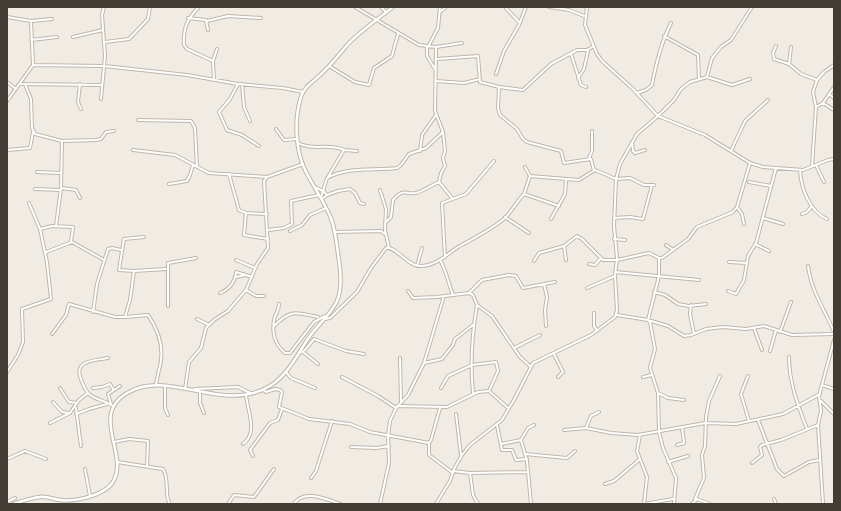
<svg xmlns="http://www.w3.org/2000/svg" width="841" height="511" viewBox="0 0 841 511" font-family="Commissioner,sans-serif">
	<rect width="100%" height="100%" fill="#f0ece4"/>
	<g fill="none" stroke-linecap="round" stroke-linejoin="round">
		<g stroke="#beb6ab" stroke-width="4">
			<path id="minor" d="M199,7C187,19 183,28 184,45L187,49L213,61L214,80
				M355,7L419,45L436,47L462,43
				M381,7L386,12
				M505,7L519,22
				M549,7L569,10L584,16
				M587,7L585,25L597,54L602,61L633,89L658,116L705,135L750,163L763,167L803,170L828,160L834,159
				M440,12L446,7
				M7,17L31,21L52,19
				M188,18L206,20L208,30
				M207,21L228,16L261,18
				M664,36L698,55L699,79
				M73,37L103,30
				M31,40L57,37
				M105,42L129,39L148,19L150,7
				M776,46L773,53L774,59L789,64L801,74L817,80
				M427,47V56L435,69
				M428,47L438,28L440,7
				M436,47L435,111L443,132L445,151L443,158L445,166L441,173L439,182L452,198
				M571,54L581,85L586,87
				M437,59L478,56L480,82L499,87L498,108L500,115L517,129L523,139L527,142L561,151L564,163L591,159L594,171
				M213,61L217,49
				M789,64L791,47
				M33,65L104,66L187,75L238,84L283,88L303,92
				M329,66L355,82L369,85L374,68L392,56L398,34
				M496,74L504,51L519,25L526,7
				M707,77L732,85L750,79
				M578,78L584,69L588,50
				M436,81L464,83L480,79
				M7,82L16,89
				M21,84L101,85
				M25,84L31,99L32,128L35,134L62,141L96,140L101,139L106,132L114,131
				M80,84L78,102L81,109
				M238,84L230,99L219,112L227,130L242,135L259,146
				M242,84L244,107L250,121
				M499,87L523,90L551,64L577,50H587L592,47
				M637,93L646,90L652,85C656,63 661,43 671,23
				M829,94L834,98
				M101,99L105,56L102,15L104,7
				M7,101L33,65L31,21
				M823,103L834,110
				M816,107L823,103L834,87
				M138,120L191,121L195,128L197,167
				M276,129L284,140L297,139
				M632,142L633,151L635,153L645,150
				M298,143C312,151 329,143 344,150
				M7,150L30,148L33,132
				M133,150L175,155L209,173L267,177
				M420,151L422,135L436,115
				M731,151L745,121L768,100
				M589,158L592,151V131
				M816,165L824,182
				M812,166L816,107L813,92L817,80L824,72L834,65
				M525,167L530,176
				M800,170C801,188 809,211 827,219
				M37,172L61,173
				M229,174L239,210L246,213L267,214
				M328,177L344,150L357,151
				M749,182L771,186
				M169,184L187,181L190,175L193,165
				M315,187L323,191L321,197
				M61,188L76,190L80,198
				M35,189L60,190
				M380,190L386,209L385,230L389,248
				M524,194L530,176L579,180L595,170L616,179L630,178L644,185H654
				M327,195L338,191L350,189L355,193L360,203L364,204
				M322,199L327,195L323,191L327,178C348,166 374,171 397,168L401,165L409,154L426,148L443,132
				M29,203L40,229
				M737,207L742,214L744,224
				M246,213L244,235L268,239
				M802,214L807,212L812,206
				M505,217L529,233
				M614,218L630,217L643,219L652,185
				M763,218L783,224
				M551,219L565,194L566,179
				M385,223L391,217L393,200C405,187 404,195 416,193C423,191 432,185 439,182
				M56,226L61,188L62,141
				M268,230L284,228L292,224L291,201L319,195
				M290,231L302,225L310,215L326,208
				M335,232L381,231L385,234
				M144,237L124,239L119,270L134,271L166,269
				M614,239L625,240
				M755,244L769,251
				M666,245L672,249
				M564,246L566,260
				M46,252L72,242L104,260
				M445,257L442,203L466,194L494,161
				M659,258V276L648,320L668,326L684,336L691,335L706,329L723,327L746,329L764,326L792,335L834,334
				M236,260L255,268
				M440,260C447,272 448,283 453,295
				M534,261L539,253L564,246L577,236L582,239L603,260H617L649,253L659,258H662L688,239L697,227L733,212L737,207L750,163
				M729,262L747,263
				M589,264L595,265L601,258
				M417,266L422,248
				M808,266C811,291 825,310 834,332
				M615,272L699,280
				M236,277L245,275
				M544,284L547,297L545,310L546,326
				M587,288L615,276
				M246,290L256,296H264
				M408,291L413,298L437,297L469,293L473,295L477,305L492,316L520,357L530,366
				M728,291L736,294L744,280L748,256L756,243L776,168
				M654,292L665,295L678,304L689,306L706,304
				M220,293C230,289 235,282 236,272L252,277
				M469,293L482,280L509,275L516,276L523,288L555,282
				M279,304C279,310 277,312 275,316C271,330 274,344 285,353H290L314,322L325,316
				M691,305L690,314L694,334
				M168,306V263L196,258
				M93,312L97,284L108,249L112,248L121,250
				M594,313V326L597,331
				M617,315L648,320L650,322L655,349L650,368L658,393L659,432L663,448L676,478L674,504
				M125,317L130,300L134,271
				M197,319L209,325
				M325,319L330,318L357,292L371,268L386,248C396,246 407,266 420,266C436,266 446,255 458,247C474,238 491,230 505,218C512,211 517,201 524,194L559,206
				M274,326C292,308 296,313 318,317
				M754,328L762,350
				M780,332L791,302
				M52,334L66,315L69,304L115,317H125L148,315C157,328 163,344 161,360C160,368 157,376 156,385
				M514,348L540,335
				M770,351L776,330
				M303,352L318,364
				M300,353L305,350L314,339L346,351L364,354
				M554,354L563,372L558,377
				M789,357C789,382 798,406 807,429
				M108,358C92,361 72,360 82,382C84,386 86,392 90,395C97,400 106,401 113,406
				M400,358L401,403
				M424,363L442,359L453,345L455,339L473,325
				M7,372L18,355L23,342L22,309L51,299L47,262L40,229L52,226L73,227L71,242
				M286,372L291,378L315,388
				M748,376L741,394L749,421
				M342,377L378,396L396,408
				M643,377L652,375
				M822,385L834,389
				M165,386V408L168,415
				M60,388L69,402L77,403
				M93,388L102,387L110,384L113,389
				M441,388L448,376L472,365L496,362L498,371L489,391
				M185,389L189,362L201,348L206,328L214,320L228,311L246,290L257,264L268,248L264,181L267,177L303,164
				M195,389L238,387L250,393
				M263,390L266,392L275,389L280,390L282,392L279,407L309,419L350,424L370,432L429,443L431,440L440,408
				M200,392V403L204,413
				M473,393C470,364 472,334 477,305
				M658,393L668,398L684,400
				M821,401L834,414
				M53,402L62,412L69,413
				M111,404L108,394L120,386
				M397,406L447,407L478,392L489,391L508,408
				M76,408L81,446
				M76,414L89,409L107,404
				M456,414L461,455
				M758,420L777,469L784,476L809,462L820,460
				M50,423L70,413L79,400L88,393
				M497,425L502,450H512L516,460L527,459
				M586,428L591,416L599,412
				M564,430L586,428L611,433L638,435L705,423L736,424L783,414L820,394
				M640,435L637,451L647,477L644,504
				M521,440L527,461L531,504
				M114,442L129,439L148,441L147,466
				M429,443V455L453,473
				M243,444C259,432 247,411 246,394
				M501,444L521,440L528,428L534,425
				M677,445L684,443L682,427
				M351,447L376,448L389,446
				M525,454L567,458L575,451
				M253,456L250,450L270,423L278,420L282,409
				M7,459L25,451L46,459
				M117,462L163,469C170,480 164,497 170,504
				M668,462L688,456
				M752,463L762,455L760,447L762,445L781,440L818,425
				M85,469L90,496
				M453,471L470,473L528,472
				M470,473L473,495L478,504
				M311,478L316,471L332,421
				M605,484L614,481L640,459
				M695,499L704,478L702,455L705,446L706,417L709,401L720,376
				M774,499L776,504
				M7,502L15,498
				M228,504L234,495L254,497L274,469
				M294,504C303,488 328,500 341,504
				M380,504L389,463L388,436L390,421L396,408L408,395L424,363L444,296
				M436,504L450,481L454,469L462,455L470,445L502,420L515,398L533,363L591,335L615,317L617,310L615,276L617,258L614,226L616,179L620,164L637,134L658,116L674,100L681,89L690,82L707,77L712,58L721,47L731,40L752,7
				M644,504L673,499
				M692,504L697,499L710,504
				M823,504L818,425L821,411L819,396L834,340"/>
		</g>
		<g stroke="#beb6ab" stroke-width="4.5">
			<path id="tertiary" d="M13,504C22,501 31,498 40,497C47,496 53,499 60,500C76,502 107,495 114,480C128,453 89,413 129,392C169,369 224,414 270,386C288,375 298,353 310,336C318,325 331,314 337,301C342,289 341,274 339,261C337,247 336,232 331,218C324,202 314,187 306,172C295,150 294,119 301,97C304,86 315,81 322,73C332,64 340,53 349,43C362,30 378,19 393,7"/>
		</g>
		<use href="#minor" stroke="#fff" stroke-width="2"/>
		<use href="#tertiary" stroke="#fff" stroke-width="2.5"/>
	</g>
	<rect width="841" height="511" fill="none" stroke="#423c35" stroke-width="16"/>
</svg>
